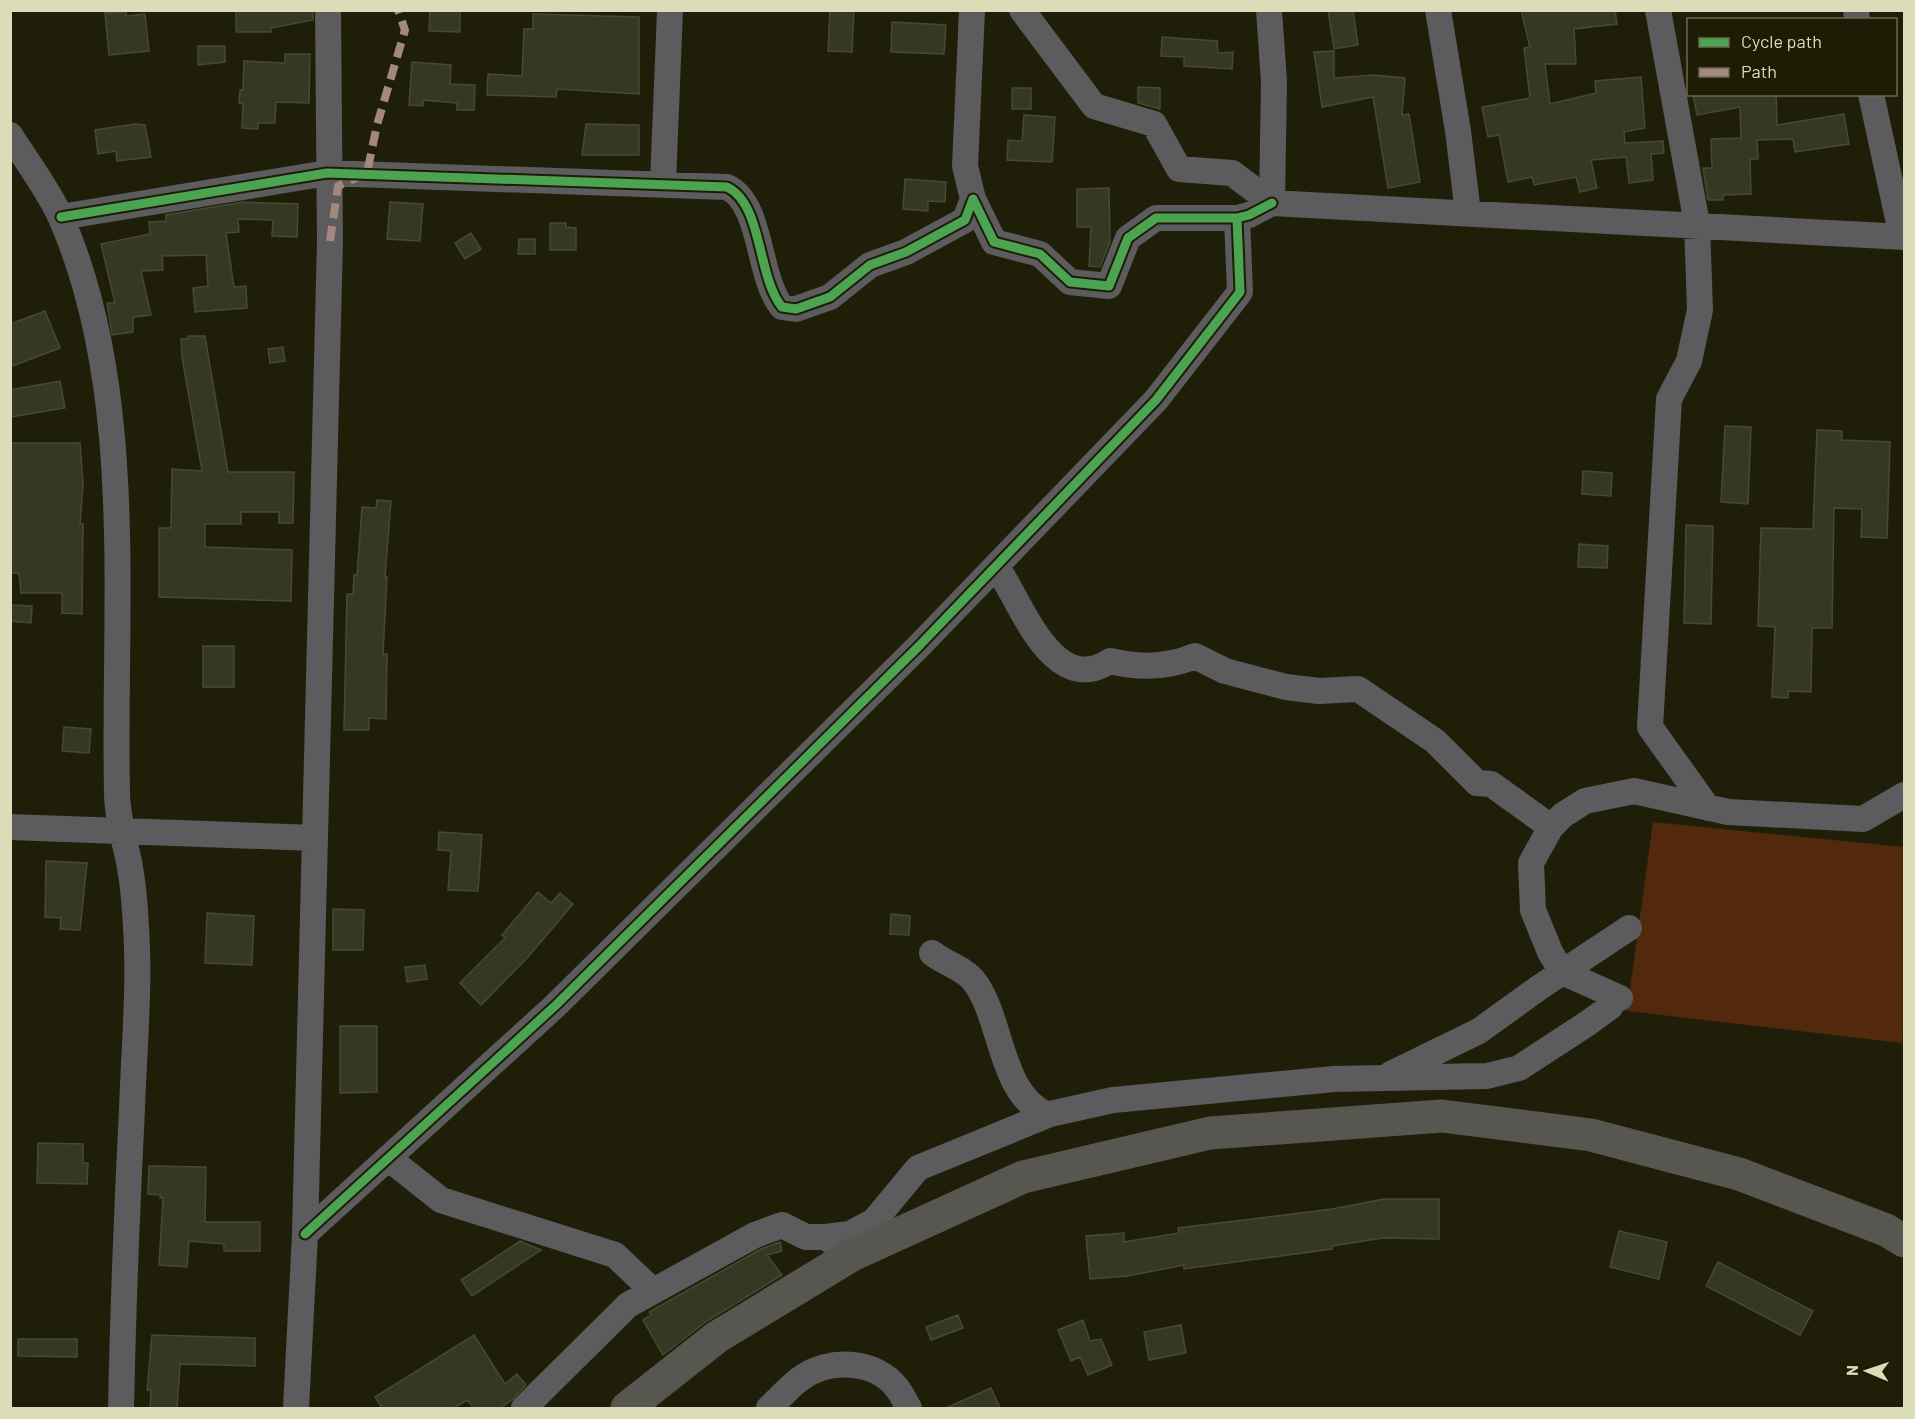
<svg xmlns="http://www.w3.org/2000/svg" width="1915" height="1419" viewBox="0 0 1915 1419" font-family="Barlow,sans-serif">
	<rect width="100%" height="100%" fill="#1f1f09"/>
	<path fill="#52290c" d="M1653,822L1904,847V1025L1902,1043L1627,1011Z"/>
	<path fill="#353924" stroke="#454b32" stroke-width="1.5" d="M236,10H313V20L271,28V32H236Z
		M430,10H460V32L429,31Z
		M830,10H854L852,52L828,51Z
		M1328,10H1353L1358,45L1334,49Z
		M1521,10H1615L1617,24L1574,29L1576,64H1545L1550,104L1596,93L1595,81L1641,77L1645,128L1624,132L1625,143L1663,141L1664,153L1651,154L1653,180L1629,183L1626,157L1591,160L1597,188L1580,192L1576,177L1534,185L1532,177L1508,182L1499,135L1488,137L1482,107L1530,98L1524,48L1530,47Z
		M126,11V16L145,14L149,51L109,55L105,13Z
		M533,14L639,17V94L557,89L556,97L487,95L488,74L522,76L524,29H533Z
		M892,22L946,25L944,54L891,52Z
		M1162,37L1217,41L1218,53L1233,52L1232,69L1184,66V57L1161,56Z
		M198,46H225V62L198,65Z
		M1334,51V78L1374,75L1405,78L1402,115L1409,114L1420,182L1388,188L1373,97L1322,107L1314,52Z
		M285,54H310L309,103L276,102L275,123H258V129L242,128L243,104L239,103L240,90H243L244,61L285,63Z
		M412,62L451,65L450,84L475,85L474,110H457V103L423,100V106L409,105Z
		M1138,87L1160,88V109L1138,103Z
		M1012,88H1031V109H1012Z
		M1693,94H1776L1777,125L1844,114L1849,144L1795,152L1793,139L1757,140L1758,159H1750L1751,194L1723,195V200H1708L1703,168H1712L1711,139L1741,138L1740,107L1697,115Z
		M1024,115L1055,117L1052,162L1007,160L1008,140L1022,141Z
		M135,124L145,125L151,157L117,161L116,151L98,154L95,130Z
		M586,124L639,125V155H582Z
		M905,179L946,182L945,202L928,201V211L903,209Z
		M1109,188L1110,242L1100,267L1089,266L1091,227H1077V189Z
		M243,202L298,204L297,237L272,236L273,220L238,219L239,232L226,233L234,287L246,286L247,308L195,312L193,288L208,286L206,255L162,256L163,270L141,271L151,315L133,317V332L112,335L107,303H115L101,244L150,234L149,222L166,221V215Z
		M390,202L423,204L420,241L387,239Z
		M550,223H566V227L576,228V250H550Z
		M471,233L481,249L465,259L455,243Z
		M519,239H535V254H518Z
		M45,311L60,348L10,367V324Z
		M188,336H205L228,472H294L293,523H279V512H241V524H205V547L292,550L291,601L159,597V528H171L172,469L202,471L182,357L181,339H188Z
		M283,347L285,361L270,363L268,349Z
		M60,381L65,408L10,417V390Z
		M1725,426L1751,427L1748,504L1721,502Z
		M1817,430L1842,431V440L1890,442L1887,538L1861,537L1862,509L1834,508L1832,628H1812L1811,692L1788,691V698L1772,697L1775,627L1758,626L1761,528L1813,529Z
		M10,443H80L83,484L80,524H83L82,614L62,613V593H21L19,573H10Z
		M1583,471L1612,473L1611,496L1582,494Z
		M377,500L391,501L385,577H387L383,654H387L386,719L369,718V730H344L347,594H353L354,575H357L362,507L376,508Z
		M1686,525L1713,526L1711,624L1684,623Z
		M1579,544L1608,546L1607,568L1578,567Z
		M10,605L32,606L31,623L10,621Z
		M203,646H234V687H203Z
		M64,727L91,729L89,753L62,751Z
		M439,832L482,835L478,891L448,890L451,851L438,850Z
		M46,861L87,863L80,930L60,929L61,918L45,917Z
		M538,892L551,903L560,893L573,904L528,957L481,1005L460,983L505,938L502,935Z
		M333,909L364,910L363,950H333Z
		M207,913L254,916L252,965L205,963Z
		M891,914L910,916L909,935L890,934Z
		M425,965L427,979L407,982L405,967Z
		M340,1026H377V1092L340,1093Z
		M38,1143L83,1144V1163H88L87,1184L37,1183Z
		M149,1166L206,1167L205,1222H260V1251H224V1244L189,1241L187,1267L159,1265L163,1198H160V1195L148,1194Z
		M1384,1199H1439V1239L1383,1238L1332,1246V1249L1184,1269V1265L1128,1276L1090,1279L1086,1236L1124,1233V1242L1179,1233L1178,1228L1332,1209Z
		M1619,1231L1667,1242L1659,1279L1610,1267Z
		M520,1241L541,1250L472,1296L461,1280Z
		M780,1242L782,1251L767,1255L782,1275L707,1321L663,1355L643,1320L651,1315L649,1312L761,1249Z
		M1718,1262L1813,1311L1800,1335L1706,1286Z
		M958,1315L963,1328L931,1340L926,1327Z
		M1083,1320L1090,1341L1101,1339L1112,1365L1088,1375L1080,1357L1071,1361L1058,1330Z
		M1181,1325L1186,1353L1149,1360L1144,1332Z
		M152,1335L255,1338V1366L180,1364L177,1408H150L151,1390H147Z
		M474,1335L505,1384L517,1374L526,1385L513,1399L500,1408H474L467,1400L454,1408H382L375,1397Z
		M18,1339H77V1357L18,1356Z
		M991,1388L1000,1408H946Z"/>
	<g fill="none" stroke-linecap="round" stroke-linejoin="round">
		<path stroke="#5c5b5d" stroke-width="26" d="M972,10L965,166L973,199
			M1022,10L1094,106L1154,124L1179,169L1232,173L1272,203L1904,237
			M1269,10L1274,82L1272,203
			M1438,10L1458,131L1468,213
			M1658,10L1697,224L1700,310L1689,361L1669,399L1650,727L1708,808
			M1856,10L1857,20
			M1871,94L1902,237
			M10,135C27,162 48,189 61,218C137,392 113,607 117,792C117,816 124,838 129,862C133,882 135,906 136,927C140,987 134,1049 132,1109C127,1209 123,1309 121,1408
			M663,183L670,10
			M61,217L327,173L727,187C763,204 757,277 782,307L796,309L830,297L870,265L906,252L965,220L973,199L994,242L1040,254L1070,282L1109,286L1128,238L1156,218H1237L1249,215L1272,203
			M996,566C1020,599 1052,699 1110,661C1139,668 1167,668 1195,656L1225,671L1286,687L1319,691L1358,689L1435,741L1477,783L1491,784L1551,827L1531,863L1533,910L1550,952L1562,972L1620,998
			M10,827L315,838
			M1551,827L1563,815L1585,801L1634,791L1728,812L1863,819L1904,795
			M932,953C944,963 965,969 974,981C1003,1019 999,1095 1048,1115
			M1391,1074L1479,1031L1540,987L1629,928
			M388,1158L441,1200L615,1255L653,1291
			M305,1234L556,1005L919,646L1156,400L1240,292L1237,218
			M825,1237L850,1234L874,1221L918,1168L1050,1114L1113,1100L1334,1079L1487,1076L1519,1068L1588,1023L1610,1007L1616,997
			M296,1408L305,1234L330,241L328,10
			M524,1408L628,1305L755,1235L782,1225L806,1237H825L840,1247
			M769,1408C779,1399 789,1387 800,1379C827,1358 875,1359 897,1388C902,1394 905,1402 909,1408"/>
		<path stroke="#575650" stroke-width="33" d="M627,1408L717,1337L852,1255L1023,1177L1210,1133L1442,1116L1591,1135L1739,1174L1886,1230L1904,1241"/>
		<path stroke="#a5887d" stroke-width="8" stroke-dasharray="15 8" stroke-linecap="butt" d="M330,241L338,186L367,173L377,125L405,30L398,10"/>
		<g stroke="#1d1d06" stroke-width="13">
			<path id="cycleway" d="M61,217L327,173L727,187C763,204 757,277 782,307L796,309L830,297L870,265L906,252L965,220L973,199L994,242L1040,254L1070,282L1109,286L1128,238L1156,218H1237L1249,215L1272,203
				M305,1234L556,1005L919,646L1156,400L1240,292L1237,218"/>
		</g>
		<use href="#cycleway" stroke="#4ca352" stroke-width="9"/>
	</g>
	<rect width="1915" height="1419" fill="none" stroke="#dbddb8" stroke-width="24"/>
	<rect x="1687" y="18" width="210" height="78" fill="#1d1d06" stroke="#696a4d" stroke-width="1.5"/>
	<rect x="1699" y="38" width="30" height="9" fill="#4ca352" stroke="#696a4d" stroke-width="1.5"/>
	<text x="1741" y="48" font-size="18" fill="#dbddb8">Cycle path</text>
	<rect x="1699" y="68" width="30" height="9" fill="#a5887d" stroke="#696a4d" stroke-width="1.5"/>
	<text x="1741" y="78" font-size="18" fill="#dbddb8">Path</text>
	<g transform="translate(1867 1371) rotate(272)" stroke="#1d1d06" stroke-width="4.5" paint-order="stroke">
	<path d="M0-4.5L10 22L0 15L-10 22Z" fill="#dbddb8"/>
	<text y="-9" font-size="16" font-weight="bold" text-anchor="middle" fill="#dbddb8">N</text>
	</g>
</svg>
